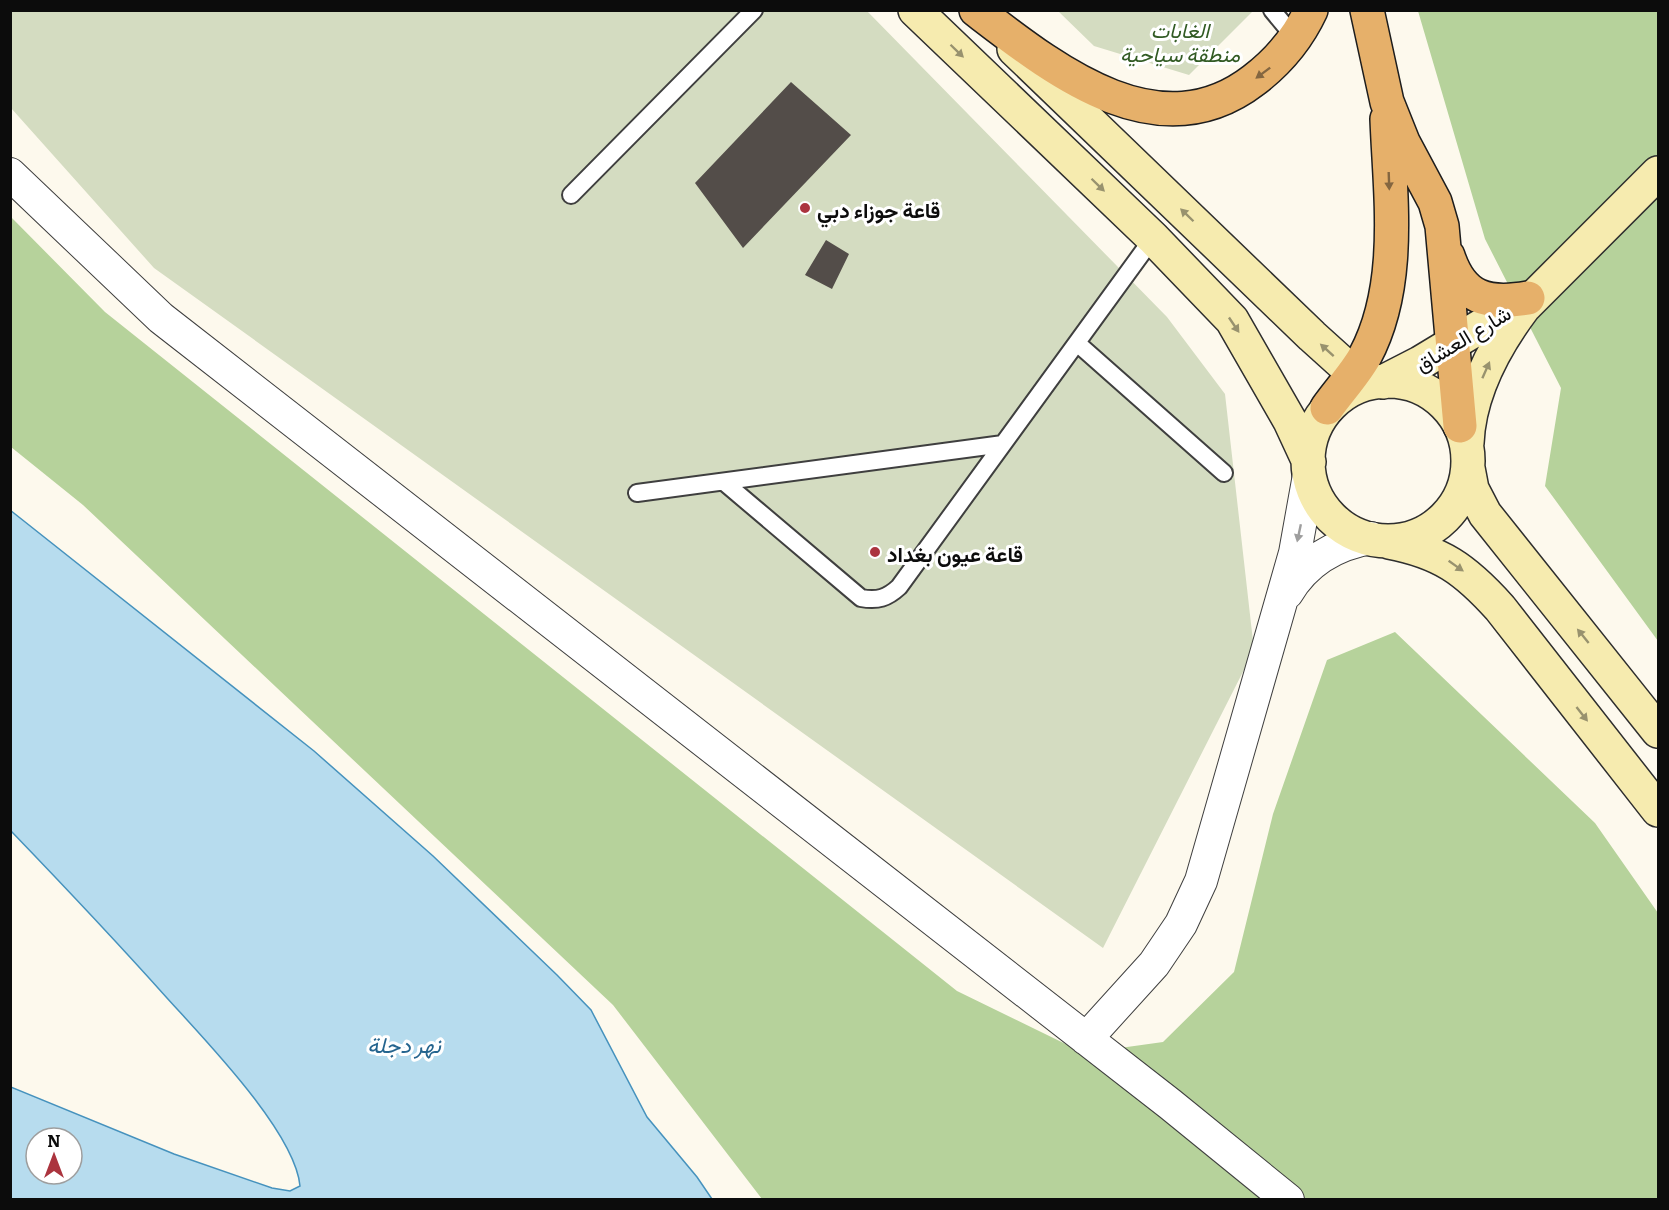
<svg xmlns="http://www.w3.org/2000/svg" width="1669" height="1210" viewBox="0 0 1669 1210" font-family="Literata,Vazirmatn,serif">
	<rect width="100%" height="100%" fill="#fdf9ed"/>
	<path fill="#b6d29b" d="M1418,11H1658V641L1545,486L1561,388L1485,239Z
		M10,216L105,312L957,991L1084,1053L1163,1042L1234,972L1273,814L1327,660L1395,632L1595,823L1658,913V1199H762L613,1005L83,505L11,447Z"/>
	<path fill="#d4dcc1" d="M10,11H867L1167,317L1225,394L1254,650L1103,948L154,268L11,108Z
		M1058,11H1253L1189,75L1094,46Z"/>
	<path fill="#b7dcee" stroke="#4692bd" stroke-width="1.5" fill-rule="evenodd" d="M10,510L314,751L433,856L557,975L591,1010L647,1117L697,1177L712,1199H11V1087L174,1154L272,1188L290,1191L300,1186C295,1132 204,1039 167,998C116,941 64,886 11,831ZM36,1138H72V1174H36Z"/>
	<path fill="#534d49" d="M791,82L851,135L743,248L695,183Z
		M826,240L849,254L832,289L805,275Z"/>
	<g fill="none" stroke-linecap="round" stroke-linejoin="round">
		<g stroke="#3f3f3f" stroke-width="20">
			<path id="service" d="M1272,10L1296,39
				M571,195L754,10
				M1077,343L1224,473
				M724,482L861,598C878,601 887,598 899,587L1153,238
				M637,493L1003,444"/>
		</g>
		<g stroke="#3f3f3f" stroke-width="34">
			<path id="minor" d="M10,174L161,318L1170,1104L1288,1200
				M1287,593C1306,561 1336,544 1371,538
				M1086,1039L1154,964L1181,924L1201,881L1295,553L1309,475"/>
		</g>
		<g stroke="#2e2e2e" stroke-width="36">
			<path id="secondary" d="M915,10L1153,238L1232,320L1290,421L1309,462
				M1014,49L1312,336L1353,373L1375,382
				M1308 461a80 80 0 1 1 160 0a80 80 0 1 1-160 0Z
				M1383,382L1420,363L1521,302
				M1467,443C1469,393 1494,347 1524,307L1658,173
				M1468,468L1472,489L1485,514L1658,731
				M1389,542C1441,552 1465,569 1500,608L1658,810"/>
		</g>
		<g stroke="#1d1d1d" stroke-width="36">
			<path id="trunk" d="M976,10C1053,69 1158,154 1254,80C1279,61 1297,40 1311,10
				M1367,10L1387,102L1403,142L1435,202L1442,226L1460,426
				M1448,256C1462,299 1488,305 1528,298
				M1327,408C1339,391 1355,374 1365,356C1403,285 1390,196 1387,119"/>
		</g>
		<use href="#service" stroke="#fff" stroke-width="16"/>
		<use href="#minor" stroke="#fff" stroke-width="32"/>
		<use href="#secondary" stroke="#f6ebaf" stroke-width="33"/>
		<use href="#trunk" stroke="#e6b06a" stroke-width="33"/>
	</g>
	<defs><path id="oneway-solid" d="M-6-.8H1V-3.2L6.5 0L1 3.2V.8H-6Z" transform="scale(1.5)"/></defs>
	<g fill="#98926e">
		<use href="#oneway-solid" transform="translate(957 51) rotate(44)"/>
		<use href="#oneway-solid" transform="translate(1098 185) rotate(44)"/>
		<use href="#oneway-solid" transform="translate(1187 215) rotate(-136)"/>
		<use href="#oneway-solid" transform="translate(1234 325) rotate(56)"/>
		<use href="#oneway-solid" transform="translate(1327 350) rotate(-138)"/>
		<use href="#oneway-solid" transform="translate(1486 370) rotate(-66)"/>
		<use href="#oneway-solid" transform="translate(1456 566) rotate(35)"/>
		<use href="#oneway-solid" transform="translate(1583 636) rotate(-129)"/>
		<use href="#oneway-solid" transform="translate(1582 714) rotate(52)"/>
	</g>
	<g fill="#846640">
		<use href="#oneway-solid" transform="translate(1263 73) rotate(143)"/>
		<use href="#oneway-solid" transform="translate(1389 181) rotate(88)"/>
	</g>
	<use fill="#9e9e9e" href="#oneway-solid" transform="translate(1299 533) rotate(102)"/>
	<g fill="#ab343e" stroke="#fff" stroke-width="2">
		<circle cx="805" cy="208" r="6"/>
		<circle cx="875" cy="552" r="6"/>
	</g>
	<g text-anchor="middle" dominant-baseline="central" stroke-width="6" stroke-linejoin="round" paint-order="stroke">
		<g font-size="21" font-style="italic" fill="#325b24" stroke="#fff">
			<text x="1180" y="28">الغابات<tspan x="1180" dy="24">منطقة سياحية</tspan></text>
		</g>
		<g font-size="21" font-weight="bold" fill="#0c0c0c" stroke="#fff" text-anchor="start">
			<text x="817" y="208">قاعة جوزاء دبي</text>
			<text x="887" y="552">قاعة عيون بغداد</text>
		</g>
		<g font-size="21" fill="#0c0c0c" stroke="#fff">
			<text transform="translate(1462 337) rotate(-31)">شارع العشاق</text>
		</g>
		<g font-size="22" font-style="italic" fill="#24648e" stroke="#fff">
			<text x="404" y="1043">نهر دجلة</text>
		</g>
	</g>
	<rect width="1669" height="1210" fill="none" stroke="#0c0c0c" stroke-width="24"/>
	<g transform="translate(54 1156)"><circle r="28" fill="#ffffff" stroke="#9e9e9e" stroke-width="1.5"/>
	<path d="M0-4.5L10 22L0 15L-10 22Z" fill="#ab343e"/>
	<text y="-9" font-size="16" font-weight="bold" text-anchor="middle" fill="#0c0c0c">N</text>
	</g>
</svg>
